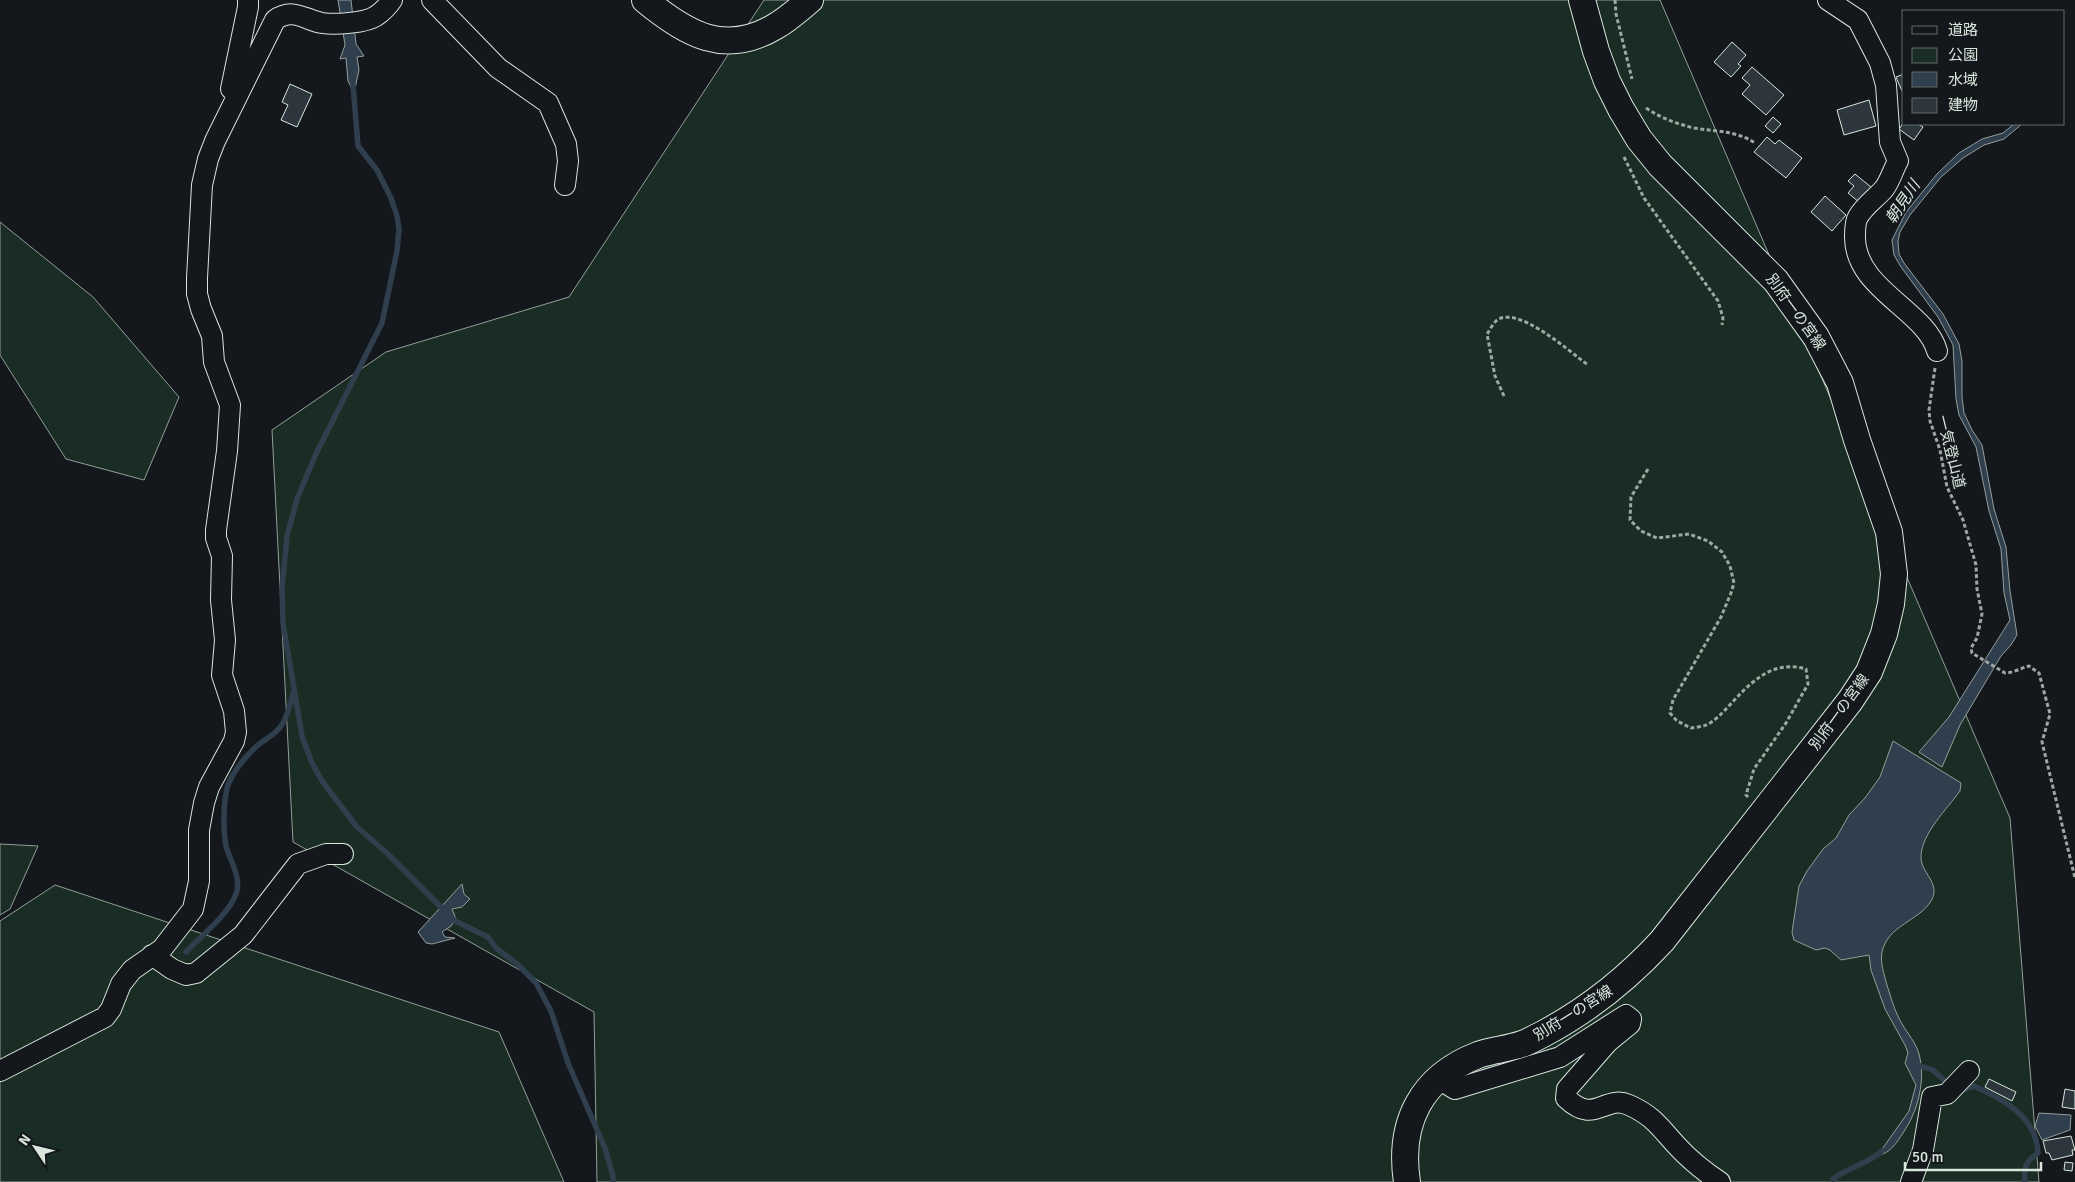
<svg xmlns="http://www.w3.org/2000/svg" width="2075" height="1182" viewBox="0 0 2075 1182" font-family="Signika,'Noto Sans JP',sans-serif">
	<rect width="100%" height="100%" fill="#14181c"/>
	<path fill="#1a2d24" stroke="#939e99" d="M764,0H1660L2010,818L2039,1182H597L594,1012L293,842L272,430L386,352L569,297Z
		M0,222L93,297L179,397L144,480L66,459L0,355Z
		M0,844L38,846L10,909L0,915Z
		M55,885L499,1032L564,1182H0V921Z"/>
	<path fill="#2f3f4d" stroke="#939e99" d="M338,0H351L356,44L364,56L357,57L359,70L354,93L348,81L346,58L340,59L345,45Z
		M2014,124H2022L2004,139L1984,145L1963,158L1941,177L1910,215L1900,232L1898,241L1899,254L1904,263L1943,314L1959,344L1962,361V397L1964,413L1972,430L1982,445L1994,509L2006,547L2010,591L2017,635L2011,645L2001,656L1960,725L1942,767L1919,752L1949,717L2010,620L2004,593L2001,549L1989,511L1976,447L1959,415L1956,399L1953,345L1938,317L1901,267L1894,255L1892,240L1906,212L1937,174L1959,153L1982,139L2003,133Z
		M1893,741L1961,783L1960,791C1947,809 1922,833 1921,856C1920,873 1942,883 1931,901C1919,921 1888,925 1882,952C1880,963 1884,974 1887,985C1891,998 1895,1012 1902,1024C1908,1034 1916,1043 1919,1054C1926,1080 1918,1111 1903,1133C1897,1142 1890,1154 1878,1155L1909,1111L1916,1085L1905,1063L1908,1053L1905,1045L1885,1009L1871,970L1869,955L1841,960L1830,950L1825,948L1816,950L1794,940L1792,932L1799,886L1807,871L1823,849L1836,838L1849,815L1865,798L1880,777Z
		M462,884L464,894L470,899L462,907L452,909L456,919L451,926L442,932L445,937L455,938L432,944L426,943L418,932Z
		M2039,1113L2071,1115L2070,1130L2042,1140L2035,1126Z"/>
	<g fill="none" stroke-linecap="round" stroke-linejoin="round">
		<path stroke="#2f3f4d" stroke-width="5.5" d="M353,85L358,146L377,170L391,198L397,216L399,229L397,251L382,323L315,456L297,499L287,536L282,588L283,623L302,736L312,763L322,781L357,827L388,854L455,921L488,937L496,948L516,963L536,983L551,1011L568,1063L605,1148L613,1176V1182
			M186,952C201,936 229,914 236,894C242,879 230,860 226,846C223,831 223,800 228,785C234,770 246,756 258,745C265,739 275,735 281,726C288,716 290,705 293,694
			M1915,1064L1933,1070L1951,1087
			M1960,1090L1974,1086C2003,1099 2037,1117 2038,1153C2026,1161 2023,1168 2025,1182
			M1833,1179C1849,1167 1868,1164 1882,1151"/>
	</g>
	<path fill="#2c363c" stroke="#d8e6dc" d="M1732,42L1746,55L1738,64L1741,66L1731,77L1714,62Z
		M1752,67L1784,95L1766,115L1742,94L1750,85L1742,78Z
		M1904,74V90L1902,91L1896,77Z
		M290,84L312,94L297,127L281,120L288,105L282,102Z
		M1869,100L1876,126L1844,135L1837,110Z
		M1773,117L1781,124L1773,133L1765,126Z
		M1904,122V124H1918L1923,127L1914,140L1899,129Z
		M1767,137L1775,144L1779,140L1802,158L1786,178L1754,152Z
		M1855,174L1877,192L1865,207L1848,193L1854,186L1848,181Z
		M1825,196L1846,215L1832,231L1811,212Z
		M1989,1079L2016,1092L2012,1101L1985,1087Z
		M2065,1089L2075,1091V1109L2062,1107Z
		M2071,1136L2075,1150H2072L2073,1155L2052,1160L2049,1153H2046L2043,1141Z
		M2065,1162L2073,1163L2072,1171L2064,1170Z"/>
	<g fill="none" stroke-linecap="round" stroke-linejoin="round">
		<g stroke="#d8e6dc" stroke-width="22">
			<path id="minor" d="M432,0L498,68L548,103L566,144L568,161L565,185
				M1828,0L1858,20L1880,63L1886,85L1890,142L1898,161C1893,170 1890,181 1884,189C1876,198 1864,206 1858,217C1855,222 1855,230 1855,236C1854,289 1926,310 1937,351
				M231,89L248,7V0
				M152,955L172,969L186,975L196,973L243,935L298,864L326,854H343
				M0,1071L105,1017L111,1009L121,984L132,970L162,949L193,909L199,881V830L204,803L209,787L234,741L236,732L234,711L222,675L225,640L221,600L222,556L216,538V530L227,451L230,405L214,362L212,336L201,309L197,294V278L202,185L208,159L215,141L275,20C293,7 305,20 322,23C334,25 366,23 376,16C382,12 388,6 392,0
				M1437,1078L1455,1089L1560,1057L1626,1015L1631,1019L1630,1024L1608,1042L1567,1089L1566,1098C1595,1126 1604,1094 1629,1105C1654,1116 1661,1129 1678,1147C1690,1160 1705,1172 1720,1182
				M1911,1182L1923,1150L1932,1097L1947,1094L1969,1071"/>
		</g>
		<g stroke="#d8e6dc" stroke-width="28">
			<path id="major" d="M645,0C686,34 725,57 776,26C788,19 799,9 810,0
				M1407,1182C1398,1123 1421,1077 1478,1055C1492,1050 1508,1049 1522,1044C1529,1042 1536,1037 1543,1034C1588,1010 1627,979 1662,941L1850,701L1869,672L1884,634L1891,604L1894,574L1889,532L1857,440L1840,383L1816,337L1776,281L1660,165L1639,139L1621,109L1607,81L1596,51L1582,0"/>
		</g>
		<path stroke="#9da8a2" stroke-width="3" stroke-dasharray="4 2.5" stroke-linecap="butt" d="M1615,0L1616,14L1632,79
			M1646,108C1661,118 1677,124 1694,128C1716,132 1735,130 1755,143
			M1624,157L1644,198L1718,301L1723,318L1722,325
			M1935,368L1929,410L1930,421L1940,450L1947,487L1963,520L1976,565L1977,589L1982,614L1977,638L1971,648L1972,653L2005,673C2013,673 2021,668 2029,666L2039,673L2050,714L2042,742L2075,878
			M1504,396L1495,376L1487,334C1490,330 1492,325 1496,321C1516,303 1571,353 1588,365
			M1648,469L1631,497L1630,520L1641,531L1657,538L1689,534L1708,541L1722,552L1730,566L1734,583L1731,593L1721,617L1673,700L1670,713L1677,721L1691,728C1696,727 1702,727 1706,725C1714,722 1722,713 1727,708C1749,684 1771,659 1806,669L1808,684L1786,723L1754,769L1746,795L1748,797"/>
		<use href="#minor" stroke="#14181c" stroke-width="20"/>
		<use href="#major" stroke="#14181c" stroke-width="26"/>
	</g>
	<g text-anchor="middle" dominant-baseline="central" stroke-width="4" stroke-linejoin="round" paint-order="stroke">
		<g font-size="15" fill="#d8e6dc" stroke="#14181c">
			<text transform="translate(1796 312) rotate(54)">別府一の宮線</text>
			<text transform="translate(1951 452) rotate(76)">一気登山道</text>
			<text transform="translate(1839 712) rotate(-54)">別府一の宮線</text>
			<text transform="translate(1573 1013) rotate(-32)">別府一の宮線</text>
		</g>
		<g font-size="16" font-style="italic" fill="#d8e6dc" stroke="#14181c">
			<text transform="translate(1903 202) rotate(-56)">朝見川</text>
		</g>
	</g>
	<rect x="1902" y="10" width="162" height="115" fill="#14181c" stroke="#626a69"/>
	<rect x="1912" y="26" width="25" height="8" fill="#14181c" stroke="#626a69"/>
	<text x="1948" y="35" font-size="15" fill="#d8e6dc">道路</text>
	<rect x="1912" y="48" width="25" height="15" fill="#1a2d24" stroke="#626a69"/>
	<text x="1948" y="60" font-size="15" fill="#d8e6dc">公園</text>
	<rect x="1912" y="72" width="25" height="15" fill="#2f3f4d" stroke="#626a69"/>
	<text x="1948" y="85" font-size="15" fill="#d8e6dc">水域</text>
	<rect x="1912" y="98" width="25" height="15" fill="#2c363c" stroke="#626a69"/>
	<text x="1948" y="110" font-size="15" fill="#d8e6dc">建物</text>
	<g transform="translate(35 1147) rotate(305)" stroke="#14181c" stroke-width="4" paint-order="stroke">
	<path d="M0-4L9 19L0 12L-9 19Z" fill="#d8e6dc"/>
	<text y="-8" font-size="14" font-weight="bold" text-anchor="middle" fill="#d8e6dc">N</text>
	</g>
	<path d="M1905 1162v8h136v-8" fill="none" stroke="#d8e6dc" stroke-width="2.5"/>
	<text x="1912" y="1162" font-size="15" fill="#d8e6dc" stroke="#14181c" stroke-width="4" paint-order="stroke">50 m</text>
</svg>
